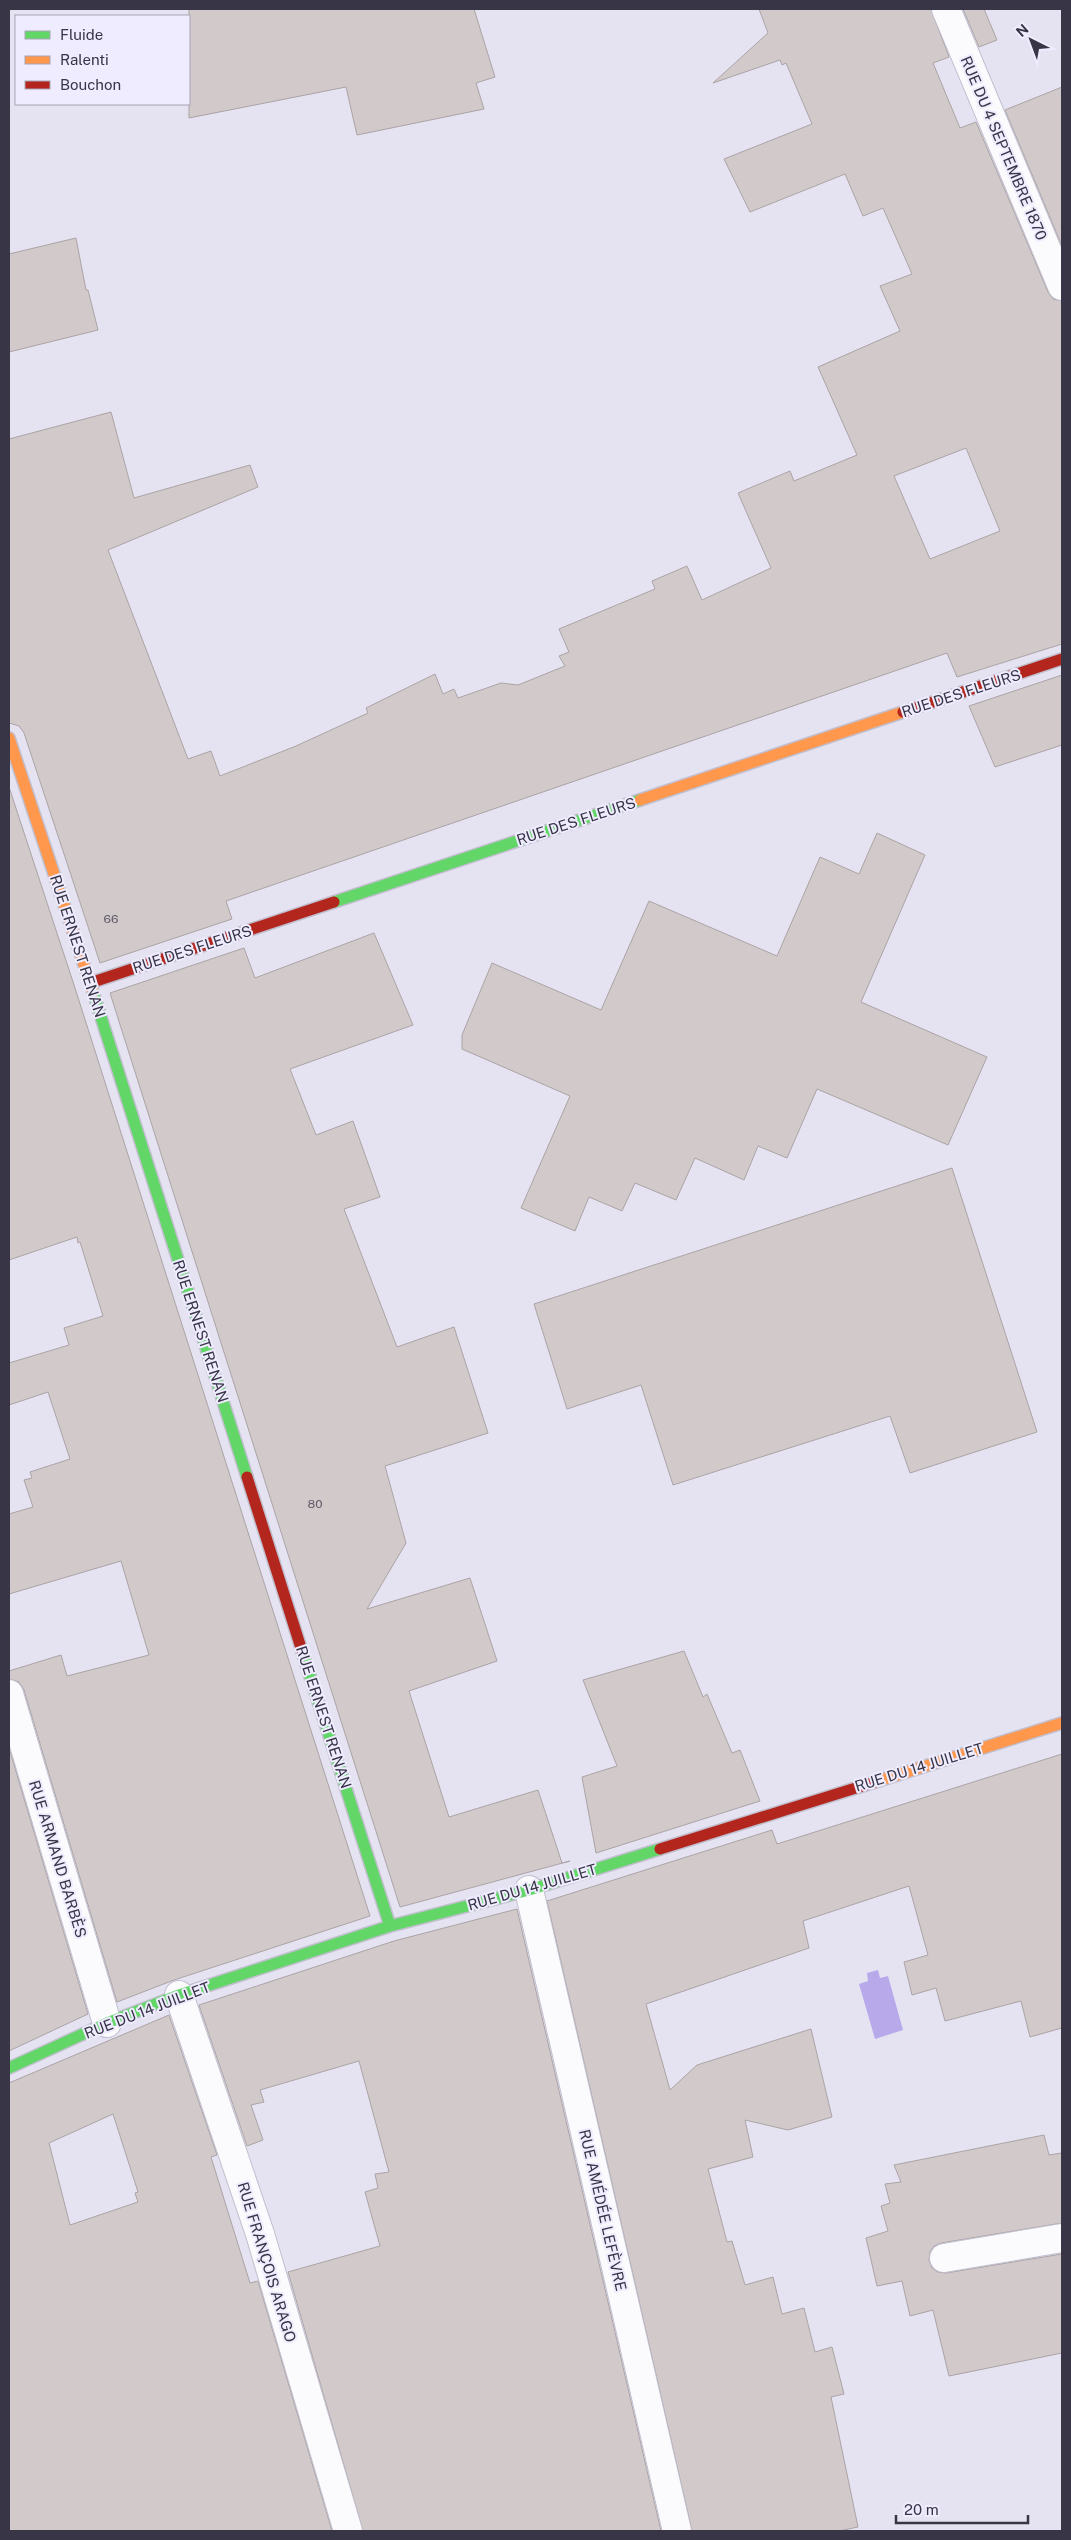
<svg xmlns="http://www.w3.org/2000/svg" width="1071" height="2540" viewBox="0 0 1071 2540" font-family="'Public Sans',sans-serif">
	<rect width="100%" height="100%" fill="#e5e3f2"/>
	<path fill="#b8aaea" d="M878,1970L880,1978L888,1976L903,2030L875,2039L859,1984L868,1981L867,1973Z"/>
	<path fill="#d2c9ca" stroke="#aba3a5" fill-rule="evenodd" d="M189,9H474L495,77L476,83L484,109L357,135L346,87L189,118Z
		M759,9H931L949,57L933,63L960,128L976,122L1048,292L1053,299L1062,301V644L957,677L947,653L226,901L232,919L100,963L24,733L19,726L9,723V439L111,412L134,498L250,465L258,487L108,550L188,759L211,751L220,776L296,746L368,713L366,708L435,674L443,694L454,689L458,698L501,683L518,685L565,666L559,656L569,652L559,629L655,589L652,581L687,566L702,600L771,568L738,493L790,471L794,481L857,455L818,367L900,331L880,286L912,274L883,208L863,216L845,174L750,212L724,159L812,124L786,63L782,65L780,60L713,83L768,33ZM966,448L1000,531L930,559L894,476Z
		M963,9H984L997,40L979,47Z
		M1062,87V246L1005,110Z
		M76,238L86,290H88L98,330L9,352V254Z
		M1062,675V745L995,767L969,706Z
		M9,787L75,988L370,1916L174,1980L117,2002L24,1690L19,1682L9,1679V1671L61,1655L67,1676L149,1655L121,1561L9,1594V1514L33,1507L24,1480L32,1478L30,1472L70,1459L48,1392L9,1405V1363L69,1345L64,1328L103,1316L80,1242L78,1243L77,1237L9,1260Z
		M877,833L925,855L861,1002L987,1057L948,1145L817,1089L787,1158L758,1146L744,1180L695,1158L676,1200L635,1183L622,1211L589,1197L575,1231L521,1208L570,1096L462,1049V1035L492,963L601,1010L649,901L777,956L820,857L859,874Z
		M374,933L413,1025L290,1069L316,1135L353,1121L380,1197L344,1209L397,1347L454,1327L488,1433L385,1466L406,1543L367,1609L470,1578L497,1661L409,1691L449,1817L538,1790L562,1863L570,1861L400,1907L110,993L244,948L255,978Z
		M952,1168L1037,1432L910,1473L890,1416L673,1485L641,1385L567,1409L534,1304Z
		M684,1651L703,1697L707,1694L732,1753L740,1750L760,1801L596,1853L582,1777L617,1766L583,1680Z
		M9,1748L88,2014L9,2051Z
		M1062,1754V2028L1030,2037L1021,2001L945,2021L936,1988L912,1995L904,1962L928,1955L909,1886L803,1921L809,1948L646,2004L670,2090L697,2065L811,2029L832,2117L788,2130L745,2120L753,2157L708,2169L727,2242L732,2241L745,2285L773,2277L782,2314L804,2308L815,2352L832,2347L844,2394L831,2397L858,2527L839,2531H692L547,1901L772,1830L777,1844Z
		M517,1909L661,2531H363L288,2272L380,2246L365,2192L378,2188L375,2174L389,2172L359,2061L260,2090L264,2102L251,2105L263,2140L247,2146L199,2005L394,1941Z
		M169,2015L217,2155L211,2157L250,2283L258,2281L332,2531H9V2083ZM113,2114L138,2192L135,2193L138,2202L70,2225L49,2143Z
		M1044,2135L1049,2155L1062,2153V2223L941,2243L934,2246L930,2252L929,2260L932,2268L938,2272L946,2273L1062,2254V2353L949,2376L933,2310L910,2316L902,2281L877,2286L866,2238L888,2231L881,2206L890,2203L885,2184L901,2182L894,2165Z"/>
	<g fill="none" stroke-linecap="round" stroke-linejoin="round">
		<g stroke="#c1bfce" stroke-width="30">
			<path id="street" d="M946,9L1062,286
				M9,1694L107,2023
				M529,1890L677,2531
				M179,1995L260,2234L348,2531
				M944,2258L1062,2238"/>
		</g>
		<g stroke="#c1bfce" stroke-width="14">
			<path id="fast" d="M334,902L640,800
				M93,992L247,1477
				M302,1651L390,1926
				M9,2068L107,2023L179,1995L390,1926L529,1890L660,1849"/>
		</g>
		<g stroke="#c1bfce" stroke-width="14">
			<path id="slow" d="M9,738L93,992
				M640,800L903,712
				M875,1782L1062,1723"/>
		</g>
		<g stroke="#c1bfce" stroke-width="14">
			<path id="jam" d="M903,712L1062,659
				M90,983L334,902
				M247,1477L302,1651
				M660,1849L875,1782"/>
		</g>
		<use href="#street" stroke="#fbfbfd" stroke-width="28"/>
		<use href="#fast" stroke="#63d668" stroke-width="11"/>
		<use href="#slow" stroke="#ff974d" stroke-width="11"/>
		<use href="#jam" stroke="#b3261e" stroke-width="11"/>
	</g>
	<g text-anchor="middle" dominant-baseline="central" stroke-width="4" stroke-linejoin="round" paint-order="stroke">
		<g font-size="12" fill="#5e5a67">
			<text x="111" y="919">66</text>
			<text x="315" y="1504">80</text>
		</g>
		<g font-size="15" fill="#383546" stroke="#eeecfe">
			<text transform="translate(1004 148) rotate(67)">RUE DU 4 SEPTEMBRE 1870</text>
			<text transform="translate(961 693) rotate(-18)">RUE DES FLEURS</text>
			<text transform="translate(576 821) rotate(-18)">RUE DES FLEURS</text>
			<text transform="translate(78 946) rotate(72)">RUE ERNEST RENAN</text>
			<text transform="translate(192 949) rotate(-18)">RUE DES FLEURS</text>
			<text transform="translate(201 1331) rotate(72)">RUE ERNEST RENAN</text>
			<text transform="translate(324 1717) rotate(72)">RUE ERNEST RENAN</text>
			<text transform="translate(919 1767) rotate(-17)">RUE DU 14 JUILLET</text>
			<text transform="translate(58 1859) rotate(73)">RUE ARMAND BARBÈS</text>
			<text transform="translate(532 1887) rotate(-16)">RUE DU 14 JUILLET</text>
			<text transform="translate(147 2010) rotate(-21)">RUE DU 14 JUILLET</text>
			<text transform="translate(603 2210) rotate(77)">RUE AMÉDÉE LEFÈVRE</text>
			<text transform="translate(267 2262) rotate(73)">RUE FRANÇOIS ARAGO</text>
		</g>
	</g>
	<rect width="1071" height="2540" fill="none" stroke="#383546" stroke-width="20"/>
	<rect x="15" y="15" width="175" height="90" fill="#eeecfe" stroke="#a5a3b4"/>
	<rect x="25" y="31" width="25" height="8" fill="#63d668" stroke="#a5a3b4"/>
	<text x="60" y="40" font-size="15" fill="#383546">Fluide</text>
	<rect x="25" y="56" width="25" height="8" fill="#ff974d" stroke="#a5a3b4"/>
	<text x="60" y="65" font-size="15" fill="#383546">Ralenti</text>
	<rect x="25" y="81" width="25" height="8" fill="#b3261e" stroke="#a5a3b4"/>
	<text x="60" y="90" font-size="15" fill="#383546">Bouchon</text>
	<g transform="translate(1031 40) rotate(318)" stroke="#eeecfe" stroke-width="4" paint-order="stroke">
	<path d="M0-4L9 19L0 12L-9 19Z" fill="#383546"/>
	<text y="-8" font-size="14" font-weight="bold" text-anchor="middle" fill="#383546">N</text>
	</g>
	<path d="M896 2515v8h132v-8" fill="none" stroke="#383546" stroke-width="2.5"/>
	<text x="904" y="2515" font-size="15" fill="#383546" stroke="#eeecfe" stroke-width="4" paint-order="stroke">20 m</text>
</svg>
